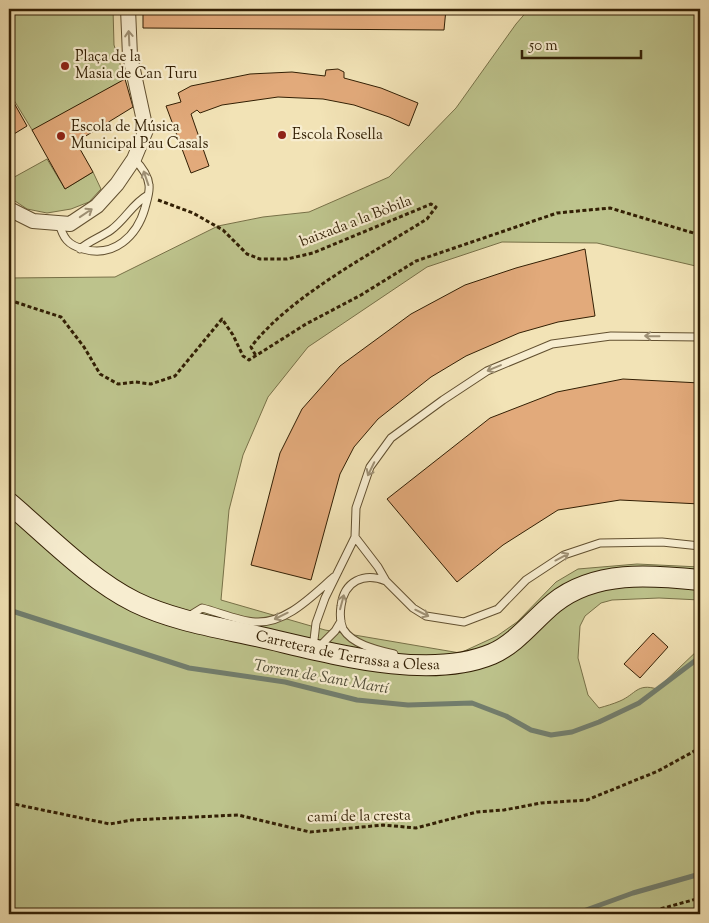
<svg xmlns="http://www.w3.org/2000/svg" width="709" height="923" viewBox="0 0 709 923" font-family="'Sorts Mill Goudy',serif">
	<rect width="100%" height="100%" fill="#f2e3b6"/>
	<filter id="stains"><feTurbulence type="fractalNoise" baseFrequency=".004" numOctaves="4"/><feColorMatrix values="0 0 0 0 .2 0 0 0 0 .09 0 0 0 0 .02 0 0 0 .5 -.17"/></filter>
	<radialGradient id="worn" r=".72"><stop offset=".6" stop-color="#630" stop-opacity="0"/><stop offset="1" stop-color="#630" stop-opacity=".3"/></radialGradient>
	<path fill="#bdc38c" stroke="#787148" d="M9,9H113L114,45L125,79L34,133L9,92Z
		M529,9H700V267L597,243L502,242L427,267L308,347L268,397L243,455L229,510L221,600L325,630L460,653L497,636L517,622L556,582L578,569L637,564L700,567V600L659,598L612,600L601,603L585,616L580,626L578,658L588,695L599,708C606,706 613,704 620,701C636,694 637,683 657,689L700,648V914H9V278L115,277L218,226L263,217L309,212L389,177L456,108L516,24Z
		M47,159L65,189L93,172L101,189L89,202L71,209L47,213L27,209L9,197V180Z"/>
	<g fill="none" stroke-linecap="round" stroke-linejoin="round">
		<path stroke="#727e6e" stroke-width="5" d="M9,610L189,668L285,682L357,700L408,705L472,703L506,716L531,730L551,735L572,732L599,722L639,703L700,657
			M575,914L633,893L700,874"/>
	</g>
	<path fill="#e2aa7b" stroke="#321f04" d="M143,9H446L444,30L143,28Z
		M338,69L344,72V78L381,88L418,103L409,126L389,117L354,105L323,99L278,97L222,105L200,113L197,110L191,114L209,166L191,173L166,106L181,102L178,93L191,86L250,74L292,72L325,76L326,70Z
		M125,79L133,107L76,142L93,172L65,189L32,130Z
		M9,94L27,126L9,137Z
		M585,249L595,316L558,322L519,333L466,356L431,377L378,419L354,447L340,474L311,580L251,565L280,453L302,409L340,366L411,314L465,285L516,268Z
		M623,379L700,383V504L620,500L558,510L503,545L457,582L387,499L490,418L557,392Z
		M653,633L668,647L640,678L624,664Z"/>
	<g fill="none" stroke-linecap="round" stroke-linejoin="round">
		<g stroke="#625030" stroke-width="9">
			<path id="lane" d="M59,223C63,238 68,245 83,249C114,258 137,236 145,208C147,200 150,192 149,185C148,175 141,166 134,159
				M80,249C89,241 101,237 111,230C126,219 132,204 148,195
				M700,337L611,336L552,344L487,371L443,400L391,438L370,467L356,508L355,537L378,567L386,581L413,608L426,616L464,622L498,609L526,580L564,555L600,543L662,542L700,546
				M386,581C364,572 344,581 341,606C340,613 340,622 343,629C353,645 377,650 394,654
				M189,616L202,608C218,612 239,621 255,622C286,624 312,596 334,577
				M319,647L335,631L341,621
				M313,648L316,623L325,598L355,537"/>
		</g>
		<g stroke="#625030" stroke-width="16">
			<path id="street" d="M9,209L33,221L70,224L97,206L117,184L134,159L146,130L130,56L128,9"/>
		</g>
		<g stroke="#321f04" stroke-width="22">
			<g id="secondary">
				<path id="s1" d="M9,503C48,536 89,579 135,602C172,620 215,627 256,636C324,651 425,682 492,654C517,643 533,620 554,603C595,570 651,575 700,580"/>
			</g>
		</g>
		<path stroke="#321f04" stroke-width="3" stroke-dasharray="4 2.5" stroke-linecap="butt" d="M158,200L193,213L223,230L247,254L260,259H287L313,253L431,204L436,207L427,219C371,254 290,296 251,347L256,356
			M9,300L61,317L84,347L100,374L118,384L135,382L151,384L175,376L222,319L233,335L243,356L249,360L306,324L361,295L416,261L557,213L610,208L700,235
			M9,803L110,824L132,820L238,815L310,832L383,825L416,828L477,812L504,810L541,803L587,800L658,771L700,748
			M696,899L697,858L700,857
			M642,914L700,898"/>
		<use href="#lane" stroke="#f7edd0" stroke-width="7"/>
		<use href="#street" stroke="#f7edd0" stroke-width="14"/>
		<use href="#secondary" stroke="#f7edd0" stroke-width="20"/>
	</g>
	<defs><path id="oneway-shaft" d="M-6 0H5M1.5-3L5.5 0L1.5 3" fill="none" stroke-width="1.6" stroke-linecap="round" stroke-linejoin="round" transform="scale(1.25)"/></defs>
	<g stroke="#9e9074">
		<use href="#oneway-shaft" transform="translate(129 38) rotate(-93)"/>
		<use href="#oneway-shaft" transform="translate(146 178) rotate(-109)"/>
		<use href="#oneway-shaft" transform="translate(86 213) rotate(-34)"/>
		<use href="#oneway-shaft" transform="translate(652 336) rotate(-179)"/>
		<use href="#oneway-shaft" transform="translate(494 368) rotate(157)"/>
		<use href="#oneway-shaft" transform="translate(371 469) rotate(116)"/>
		<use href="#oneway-shaft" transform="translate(562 557) rotate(-28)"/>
		<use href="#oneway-shaft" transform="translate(342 602) rotate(-75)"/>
		<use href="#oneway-shaft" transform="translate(422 613) rotate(26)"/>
		<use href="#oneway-shaft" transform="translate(281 616) rotate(154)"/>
	</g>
	<g fill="#8f2418" stroke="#f7edd0" stroke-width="2">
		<circle cx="65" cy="66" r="5"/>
		<circle cx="282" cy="135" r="5"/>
		<circle cx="61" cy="136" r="5"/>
	</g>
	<g text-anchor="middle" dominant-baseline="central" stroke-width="4.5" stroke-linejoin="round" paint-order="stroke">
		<g font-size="15" fill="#321f04" stroke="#f7edd0" text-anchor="start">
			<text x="75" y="57">Plaça de la<tspan x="75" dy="17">Masia de Can Turu</tspan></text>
			<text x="71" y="127">Escola de Música<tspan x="71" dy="17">Municipal Pau Casals</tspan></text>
			<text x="292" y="135">Escola Rosella</text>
		</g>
		<g font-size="15" fill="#321f04" stroke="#f7edd0">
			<text transform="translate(356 222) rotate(-21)">baixada a la Bòbila</text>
			<text stroke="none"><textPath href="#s1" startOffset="380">Carretera de Terrassa a Olesa</textPath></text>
			<text transform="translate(359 817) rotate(-1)">camí de la cresta</text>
		</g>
		<g font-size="16" font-style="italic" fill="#524e39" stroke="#f7edd0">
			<text transform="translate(321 678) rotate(10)">Torrent de Sant Martí</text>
		</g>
	</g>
	<rect width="709" height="923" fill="none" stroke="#f2e3b6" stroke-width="30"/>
	<rect x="10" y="10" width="689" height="903" fill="none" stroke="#321f04" stroke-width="2.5"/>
	<rect x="15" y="15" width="679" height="893" fill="none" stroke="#321f04"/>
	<path d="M522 50v8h119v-8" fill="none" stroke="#321f04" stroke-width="2.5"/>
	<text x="529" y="50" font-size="15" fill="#321f04" stroke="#f7edd0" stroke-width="4" paint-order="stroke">50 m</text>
	<rect width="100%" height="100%" filter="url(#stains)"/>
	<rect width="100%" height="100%" fill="url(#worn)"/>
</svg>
